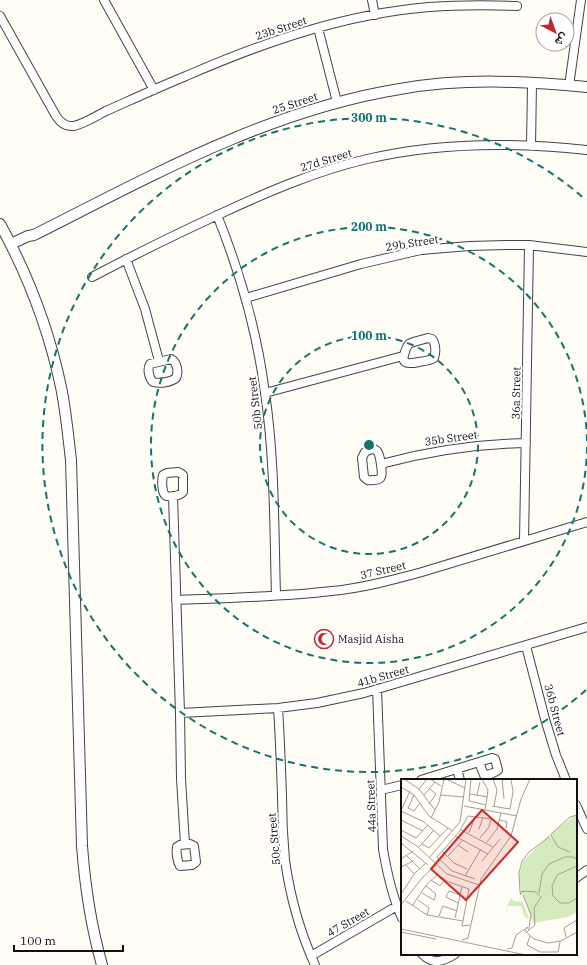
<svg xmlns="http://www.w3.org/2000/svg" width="587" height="965" viewBox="0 0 587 965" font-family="'IBM Plex Serif',Vazirmatn,serif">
	<rect width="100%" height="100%" fill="#fffdf5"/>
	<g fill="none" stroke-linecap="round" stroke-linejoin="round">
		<g stroke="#444" stroke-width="10">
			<path id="minor" d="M104,0L154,90
				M372,0L375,15
				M0,16L56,116C60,122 65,127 73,126C82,125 98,115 106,111C133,99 159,87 186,76C264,42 345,14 429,7C459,5 488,5 517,6
				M318,28L337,102
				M569,86L581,0
				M531,146L532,84
				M217,215C240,272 257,331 265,393C275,460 274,528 276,595
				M126,259L145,309L159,361
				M92,277C134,255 176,234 220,214C267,192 316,171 367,159C439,142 514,142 587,150
				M246,298L361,264L421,250L469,246L506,245H529L587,252
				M428,338L432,339C436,344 436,353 434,358C429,361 424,361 419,362C409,364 400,365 405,352C406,349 407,346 409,344C414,341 422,340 428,338Z
				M171,359C177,362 179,372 176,378C171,382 160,384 153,382C149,378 147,369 150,364Z
				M265,393L403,356
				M371,449C373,449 375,449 377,451C380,454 383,473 381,477C380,480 376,480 373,480C368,481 367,480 364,477L362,458L365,452Z
				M381,464C429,451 476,444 526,443
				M178,472L180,473L183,475V492C180,495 178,496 174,496C173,496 168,497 167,496C161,495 162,479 163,475L167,473Z
				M173,496L180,713L181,779L185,844
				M524,541L529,245
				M176,600C228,598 281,597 332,591C363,588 393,580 422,572L587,522
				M526,646L545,719L556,755L566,780
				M377,689L383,849C387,873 392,896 402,918
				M278,708C280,737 281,767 282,796C282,817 283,839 285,860C290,896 300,932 315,965
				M180,713L278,708L317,703L364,693L587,627
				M492,758L495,759L498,770C495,773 488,775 484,775L479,762Z
				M457,769L460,780
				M421,780L479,762
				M381,790L402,785
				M576,805L587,829
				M190,844L194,846L196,862L192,865L180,866C177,861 176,852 177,847L180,845Z
				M576,878L587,870
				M422,954C433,965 442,962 455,954
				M311,956L397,906"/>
		</g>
		<g stroke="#444" stroke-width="12">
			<path id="tertiary" d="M0,224C28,275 49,330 61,387C66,411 68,435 71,460L82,846C85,886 91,926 102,965
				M11,244L28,236L34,235C151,176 269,110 400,89C462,78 525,81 587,87"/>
		</g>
		<use href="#minor" stroke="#fff" stroke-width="8"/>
		<use href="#tertiary" stroke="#fff" stroke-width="10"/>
	</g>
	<g fill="none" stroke="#0f766e" stroke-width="2" stroke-dasharray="7 5">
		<circle cx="369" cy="445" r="109"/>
		<path d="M587 447A218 218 0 1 1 587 443"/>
		<path d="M586 690A327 327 0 1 1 586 200"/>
	</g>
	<defs>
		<g id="mosque-ring" transform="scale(1)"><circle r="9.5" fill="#fff" stroke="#c4262e" stroke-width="1.5"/><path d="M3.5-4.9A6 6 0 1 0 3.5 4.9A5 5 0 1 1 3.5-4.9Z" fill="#c4262e"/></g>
	</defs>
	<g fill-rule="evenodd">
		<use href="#mosque-ring" x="324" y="639"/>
	</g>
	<g text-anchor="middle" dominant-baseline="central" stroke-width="4" stroke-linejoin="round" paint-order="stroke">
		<g font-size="11" fill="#111" stroke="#fff">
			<text transform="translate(281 28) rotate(-18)">23b Street</text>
			<text transform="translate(295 103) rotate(-18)">25 Street</text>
			<text transform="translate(326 160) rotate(-17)">27d Street</text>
			<text transform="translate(412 243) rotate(-9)">29b Street</text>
			<text transform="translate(516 393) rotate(-89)">36a Street</text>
			<text transform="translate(255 403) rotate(-97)">50b Street</text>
			<text transform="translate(451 438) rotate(-8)">35b Street</text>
			<text transform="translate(383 570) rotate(-13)">37 Street</text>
			<text transform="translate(383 676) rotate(-16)">41b Street</text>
			<text transform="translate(555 710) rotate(75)">36b Street</text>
			<text transform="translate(371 806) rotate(-92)">44a Street</text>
			<text transform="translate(274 839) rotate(-95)">50c Street</text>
			<text transform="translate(348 922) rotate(-30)">47 Street</text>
		</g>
		<g font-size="11" fill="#111" stroke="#fff" text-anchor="start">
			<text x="338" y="639">Masjid Aisha</text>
		</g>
	</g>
	<g transform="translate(401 779)">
		<rect width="176" height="176" fill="#fffdf5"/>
		<path d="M176,35V133L167,138L132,144L120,110L118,98L122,82L148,56Z" fill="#d5ebbd"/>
		<path d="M110,119L113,122L122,123L128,140L123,137L120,127H107L105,137L106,127Z" fill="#d5ebbd"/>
		<path fill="none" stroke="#a09f9a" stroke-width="1" d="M3,0L18,10L34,31M29,0L40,7M45,0L64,9M70,0L68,22L85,26M81,0L87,11L84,31M92,0L96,11L93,27M101,0L103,20M0,8L13,16L28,37L52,52M18,10L26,0M69,15L87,18M13,16L7,29L13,32L19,24M23,16L34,3M39,16L63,18M76,16L79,3M28,25L35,15L29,10M63,27L116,37M91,27L109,30L112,13L110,0M0,32L23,43L39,57M0,32L9,12M30,39L38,23L43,0M0,41L22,52M99,41L106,43L105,49M78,50L82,38M0,51L15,59L27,46M60,51L92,68M68,54L74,37M150,55L169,38L176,36M150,56L157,68L169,73M0,57L16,67L46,95L78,106M54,57L87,75M86,63L96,50L100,34M0,64L27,86M21,65L28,69L47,49M57,66L67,73M18,68L33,51M41,72L53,84L66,90M6,77L19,90M46,78L62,61M28,79L59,43L65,0M0,80L12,72M81,82L99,60M5,86L13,95M176,87L156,96L151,107L152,117L159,124H168L176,119M0,88L12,82M34,94L48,103L68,110L61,147L69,146M64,97L80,70M74,100L51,92L36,78L58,53L67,37L90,40L88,48L79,59M30,101L39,107L43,101M119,113L118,94L121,82L128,73L148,58M122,113L119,116L120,112L135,113L140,118L133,129L134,146L128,151M21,114L33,121L35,115L25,107M138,114L141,95L148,85L164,78H172L176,80M0,115L14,94L25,84M122,116L130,136L128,149M17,121L28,129L26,136M5,122L26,136L62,142M57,124L45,118L48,112L59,116M0,126L21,99L35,86M11,127L26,105L36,96M38,137L42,127L56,132M54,139L61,108M0,150L125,176M0,153L35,160M126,153L128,151L126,148L124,152L133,160L147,164L160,162L176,153M129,157L126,166L139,173H157L159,163M165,158L163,149L176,141M61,161L67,159L80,100L110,57L120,20L129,0M106,170L111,169L115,156L124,150"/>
		<path fill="#d62828" fill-opacity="0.15" stroke="#d62828" stroke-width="2" d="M81,31L117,63L65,121L30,90Z"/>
		<rect width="176" height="176" fill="none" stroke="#111" stroke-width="2"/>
	</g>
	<circle cx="369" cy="445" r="6" fill="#0f766e" stroke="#fff" stroke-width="2"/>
	<g font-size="12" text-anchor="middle" font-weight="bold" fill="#0f766e" stroke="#fff" stroke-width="4" stroke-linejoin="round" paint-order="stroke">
		<text x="369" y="122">300 m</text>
		<text x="369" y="231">200 m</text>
		<text x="369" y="340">100 m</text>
	</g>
	<g transform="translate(555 32) rotate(139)"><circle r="19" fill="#ffffff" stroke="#a0a0a0"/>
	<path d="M0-3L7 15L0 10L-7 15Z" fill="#c4262e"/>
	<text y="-6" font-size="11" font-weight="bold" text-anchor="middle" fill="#111111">ش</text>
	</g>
	<path d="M14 945v6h109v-6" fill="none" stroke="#111111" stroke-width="2"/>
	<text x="20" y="945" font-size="12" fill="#111111" stroke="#ffffff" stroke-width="3" paint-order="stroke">100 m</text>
</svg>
